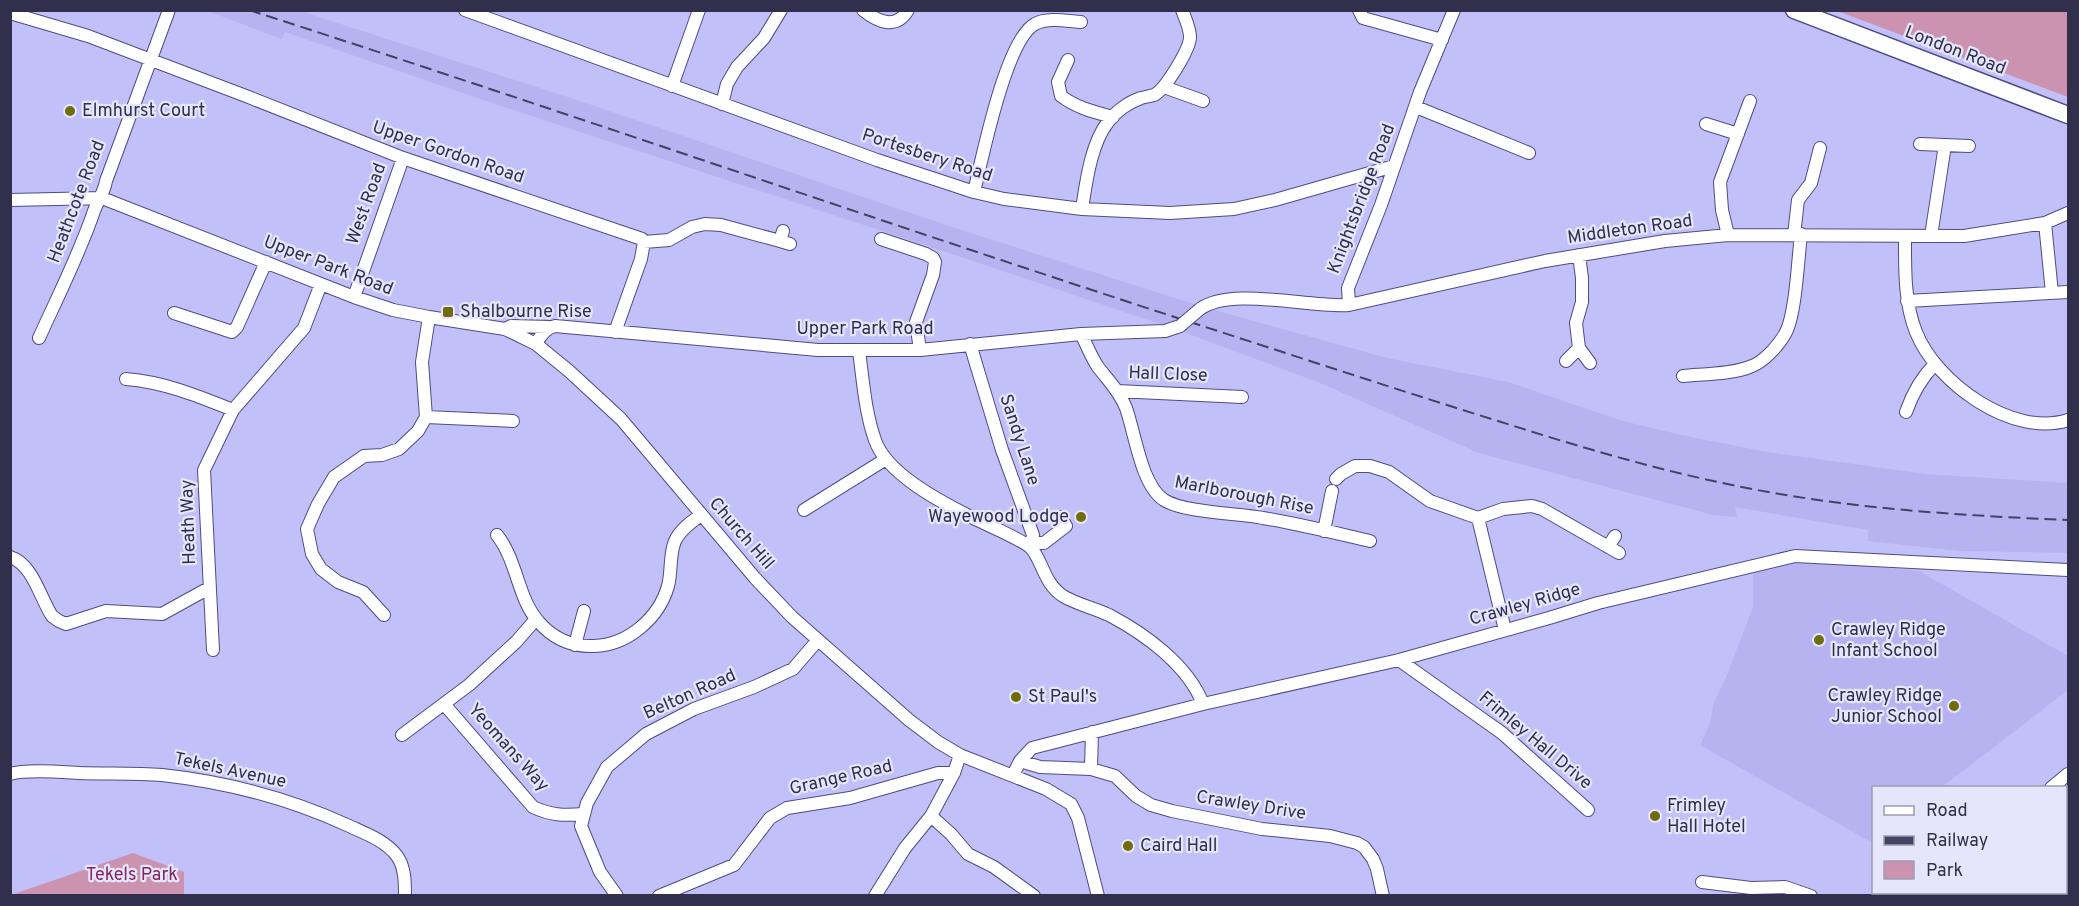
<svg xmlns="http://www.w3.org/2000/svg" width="2079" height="906" viewBox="0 0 2079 906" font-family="Overpass,sans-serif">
	<rect width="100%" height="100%" fill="#c2c0f8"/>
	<path fill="#b6b3f0" d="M208,11H300L577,100L952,227L1200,306L1387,358L1508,382L1623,421L1681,435L1767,452L1925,474L2068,483V553L1960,551L1868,541V530L1735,507L1737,517L1713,515L1479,453L1320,383L1178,330L943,251L492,103L285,32L282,39Z
		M1817,561L1919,571L2068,656V690L1942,787L1874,788L1873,840L1871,842L1700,745L1709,726L1714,703L1727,675L1753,607V573L1797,562Z"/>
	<path fill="#cb93b0" d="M1837,11H2068V97Z
		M133,853L184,872V895H11Z"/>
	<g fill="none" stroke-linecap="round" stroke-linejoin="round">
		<g stroke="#504a86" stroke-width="14">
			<path id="minor" d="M465,10L877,160L974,192L1004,199L1082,209L1170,213L1234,209L1275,200L1394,166
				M863,10C878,22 896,30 908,10
				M1359,10L1363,18L1442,40
				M10,13L88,36L246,96L403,158L642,239L644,242L641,259L615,332
				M1068,60L1058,82L1061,96C1077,108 1094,112 1113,117
				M672,86L699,10
				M1164,87L1203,101
				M722,104L727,84L737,67L764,38L781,10
				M1416,107L1529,153
				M1706,124L1738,134
				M1920,144L1969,146
				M974,192C982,159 1006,39 1035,24C1047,17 1067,21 1081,22
				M10,200L102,198L354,297L393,310L429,317L505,329L536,344L569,371L621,419L755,578L792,617L909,720L938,742L960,755L1046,789L1071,804L1078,818L1098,896
				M1082,209C1086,183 1091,143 1108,122C1116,111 1129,102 1141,98C1145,97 1150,96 1154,95C1165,90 1190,49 1190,37C1190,28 1185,18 1182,10
				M2045,223L2052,293
				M783,231L780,241L790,244
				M1728,235L1722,210L1720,182L1750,101
				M1794,235L1798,200L1811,183L1820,148
				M1905,236C1905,268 1904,302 1916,332C1936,383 2013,438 2068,420
				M1931,236L1945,145
				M881,239L926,254L933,258L935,262L933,275L916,322L920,350
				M644,242L669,240L692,227L705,224L721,225L780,241
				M1579,255L1582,278V302L1576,323L1579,348L1590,363
				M354,297L403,158
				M1907,301L2068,292
				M1349,305L1348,288L1381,205L1420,92L1454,10
				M1200,309C1231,286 1309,308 1349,305L1545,261L1665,241L1728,235L1964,236L2045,223L2068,213
				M174,313L232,332L237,327L266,262
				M505,329L511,326L549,327
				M1081,334C1087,345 1091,357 1098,367C1108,380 1120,392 1126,408C1135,433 1141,485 1164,500C1185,513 1237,513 1263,518C1299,524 1335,533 1370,541
				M39,338C58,296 79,255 94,211C98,200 104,193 106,181L169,10
				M536,344C540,336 546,328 555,326L818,350H920L1081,334L1165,331L1180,326
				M970,344L1002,450L1033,535L1031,548
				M859,351C863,380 865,412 875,440C886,473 939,501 969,516C985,524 1017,537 1030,547C1042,558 1043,583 1063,596C1076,604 1094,608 1109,615C1145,634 1188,665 1203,704
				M1566,361L1579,348
				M1683,376C1704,374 1734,374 1752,366C1765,361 1781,343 1787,330C1796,309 1798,259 1801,234
				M126,379C164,382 198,396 233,410
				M1117,391L1242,397
				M1906,412C1913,392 1921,378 1935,364
				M426,417L513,421
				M1336,479L1341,474L1355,466H1370L1389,472L1430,501L1478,518L1503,509L1532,506L1542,509L1619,553
				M804,510L886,459
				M1478,518L1505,630
				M1324,531L1332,491
				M497,535C518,562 517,597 538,621C553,639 571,647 594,646C628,645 659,618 668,586C672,572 669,555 675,541C680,530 691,522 701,515
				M1031,543H1044L1066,526L1060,517
				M1608,547L1615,536
				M10,557C33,564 40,598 52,616L59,621L66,624L106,611L162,614L209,588
				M384,615L363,592L338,582L321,569L312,554L307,529L318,504L334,477L364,456L382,455L399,449L418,431L426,417L422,362L429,317
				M575,645L584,611
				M213,650L204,470L233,410L304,328L321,284
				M1399,660L1502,733L1588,810
				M444,704L533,807C550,815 564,816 583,814
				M402,735L469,685L516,642L536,619
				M1020,761L1040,767L1091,769L1115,776L1136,796L1151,805L1172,811L1262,829L1330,836L1357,843L1364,847L1373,859L1377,869L1383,896
				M1091,769L1092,732
				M10,774C27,769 61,772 79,773C106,774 134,773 162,775C226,782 288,798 347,825C364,833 385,840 397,856C405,867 405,882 405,896
				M1013,775L1020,761L1032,748L1203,704L1399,660L1549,618L1598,603L1795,556L2068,570
				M2051,788L2068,774
				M931,816L951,834L968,854L994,867L1034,896
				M1702,882L1751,888L1785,887L1811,896
				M2030,892L2032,896
				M617,896L600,872L581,826L587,803L607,767L646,734L694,709L754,687L793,669L818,640
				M659,896L734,865L770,818L787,808L850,798L938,773H954
				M875,896L905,848L931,816L954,773L960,755"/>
		</g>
		<g stroke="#504a86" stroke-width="19">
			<path id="major" d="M1794,10L2068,115"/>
		</g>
		<use href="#minor" stroke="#fff" stroke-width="12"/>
		<use href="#major" stroke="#fff" stroke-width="16"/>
		<path stroke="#444262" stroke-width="2" stroke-dasharray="12 6" stroke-linecap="butt" d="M249,10C563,111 875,220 1190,322C1292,355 1395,389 1498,421C1589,450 1681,477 1774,493C1870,510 1972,516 2068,520"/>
		<g stroke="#504a86" stroke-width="14" stroke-linecap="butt">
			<path id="minor-bridge" d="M1180,326L1200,309"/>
		</g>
		<use href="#minor-bridge" stroke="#fff" stroke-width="12"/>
	</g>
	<g fill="#716c08" stroke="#e5e5fb" stroke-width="2">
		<circle cx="70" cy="111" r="6"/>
		<rect x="442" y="306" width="12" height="12" rx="3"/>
		<circle cx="1081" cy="517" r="6"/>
		<circle cx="1819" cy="640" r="6"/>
		<circle cx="1016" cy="697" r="6"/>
		<circle cx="1954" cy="706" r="6"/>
		<circle cx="1655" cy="816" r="6"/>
		<circle cx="1128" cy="846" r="6"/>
	</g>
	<g text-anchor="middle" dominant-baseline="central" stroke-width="4.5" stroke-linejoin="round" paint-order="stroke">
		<g font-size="18" fill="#312f4b" stroke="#e5e5fb">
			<text transform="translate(1955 51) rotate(21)">London Road</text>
			<text transform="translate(448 153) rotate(19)">Upper Gordon Road</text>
			<text transform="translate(927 156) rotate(18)">Portesbery Road</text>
			<text transform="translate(1362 199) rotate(-69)">Knightsbridge Road</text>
			<text transform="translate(77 202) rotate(-69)">Heathcote Road</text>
			<text transform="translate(367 204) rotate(-70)">West Road</text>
			<text transform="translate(1630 230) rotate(-8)">Middleton Road</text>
			<text transform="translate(328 266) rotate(21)">Upper Park Road</text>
			<text x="865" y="329">Upper Park Road</text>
			<text transform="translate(1168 375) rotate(2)">Hall Close</text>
			<text transform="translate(1019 440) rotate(72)">Sandy Lane</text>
			<text transform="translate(1244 496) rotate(11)">Marlborough Rise</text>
			<text transform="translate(189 522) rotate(-92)">Heath Way</text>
			<text transform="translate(741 534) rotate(49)">Church Hill</text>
			<text transform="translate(1525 605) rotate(-16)">Crawley Ridge</text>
			<text transform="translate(690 695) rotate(-24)">Belton Road</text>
			<text transform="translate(1535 741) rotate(40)">Frimley Hall Drive</text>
			<text transform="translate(508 748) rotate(48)">Yeomans Way</text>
			<text transform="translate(230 771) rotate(12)">Tekels Avenue</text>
			<text transform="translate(841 778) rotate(-13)">Grange Road</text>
			<text transform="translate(1251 806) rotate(9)">Crawley Drive</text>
		</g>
		<g font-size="18" fill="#312f4b" stroke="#e5e5fb" text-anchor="start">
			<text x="82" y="111">Elmhurst Court</text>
			<text x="460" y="312">Shalbourne Rise</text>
			<text x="1069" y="517" text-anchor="end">Wayewood Lodge</text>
			<text x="1831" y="630">Crawley Ridge<tspan x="1831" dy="21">Infant School</tspan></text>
			<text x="1942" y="696" text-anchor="end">Crawley Ridge<tspan x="1942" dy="21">Junior School</tspan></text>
			<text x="1028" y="697">St Paul's</text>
			<text x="1667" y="806">Frimley<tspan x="1667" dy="21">Hall Hotel</tspan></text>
			<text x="1140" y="846">Caird Hall</text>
		</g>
		<g font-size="18" fill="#842661" stroke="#e5e5fb">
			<text x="132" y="875">Tekels Park</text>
		</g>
	</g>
	<rect width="2079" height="906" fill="none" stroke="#312f4b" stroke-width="24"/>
	<rect x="1872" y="786" width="195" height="108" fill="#e5e5fb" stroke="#9d9cb5" stroke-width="1.5"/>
	<rect x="1884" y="806" width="30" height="9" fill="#ffffff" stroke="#9d9cb5" stroke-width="1.5"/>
	<text x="1926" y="816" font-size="18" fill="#312f4b">Road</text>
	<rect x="1884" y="836" width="30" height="9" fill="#444262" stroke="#9d9cb5" stroke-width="1.5"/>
	<text x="1926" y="846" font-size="18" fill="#312f4b">Railway</text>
	<rect x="1884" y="861" width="30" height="18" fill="#cb93b0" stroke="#9d9cb5" stroke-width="1.5"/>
	<text x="1926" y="876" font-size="18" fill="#312f4b">Park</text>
</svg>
